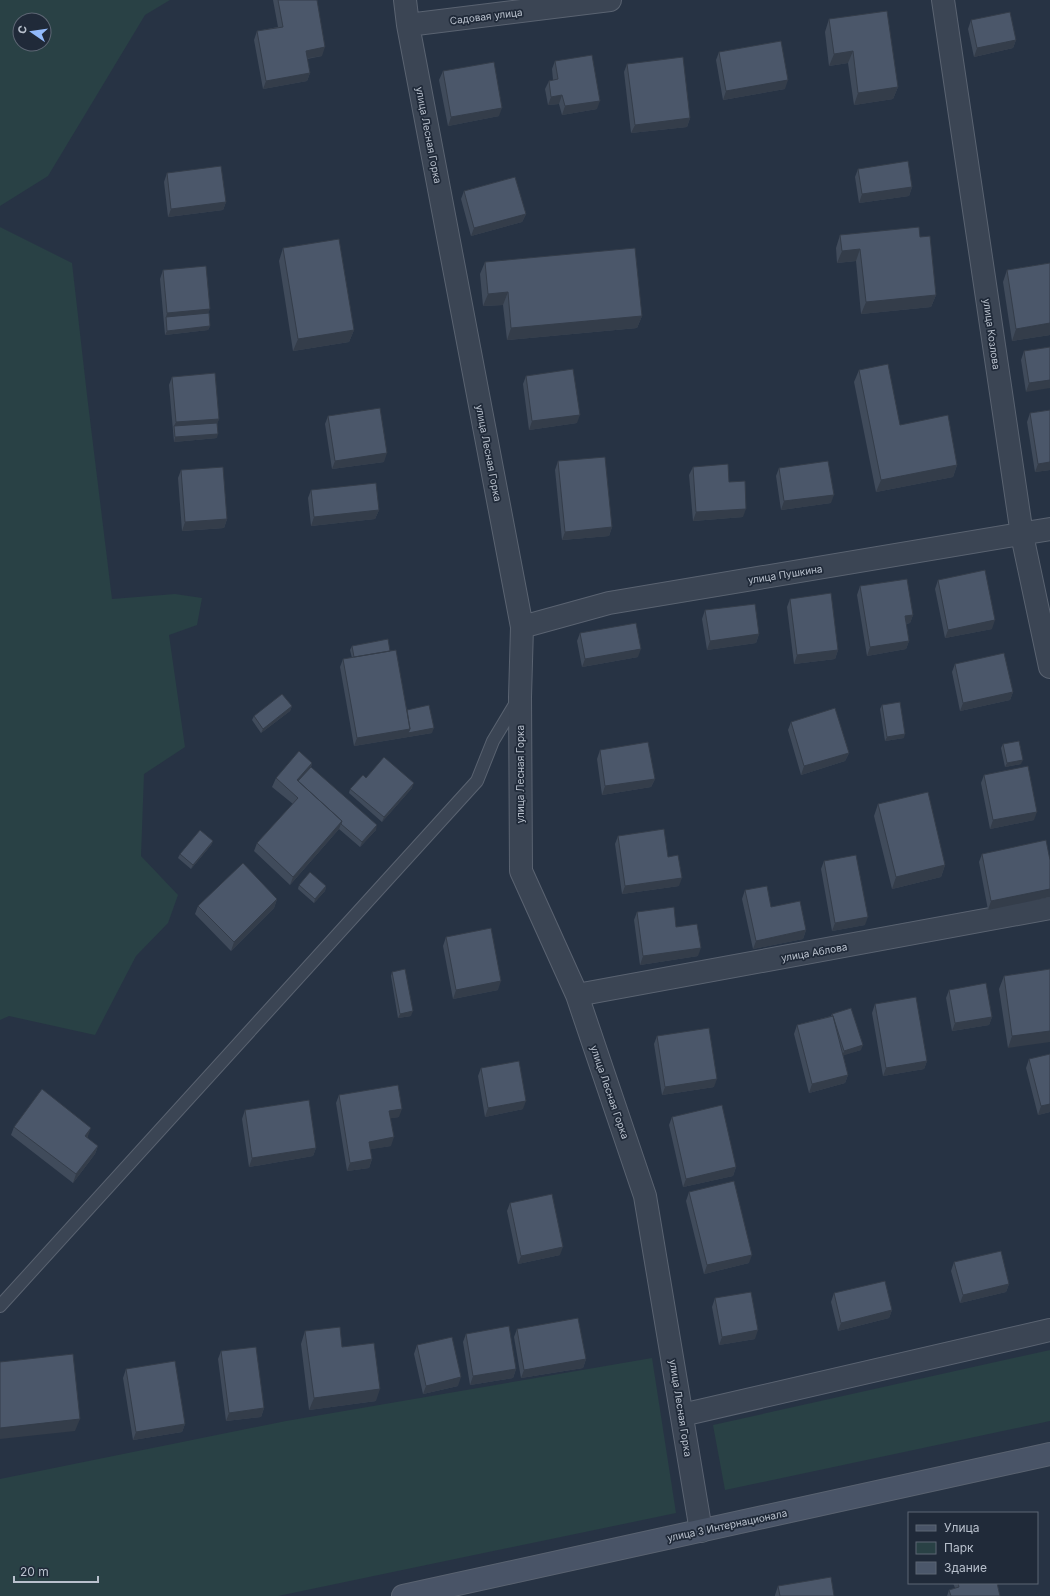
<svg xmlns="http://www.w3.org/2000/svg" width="1050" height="1596" viewBox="0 0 1050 1596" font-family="Inter,sans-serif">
	<rect width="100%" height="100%" fill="#273344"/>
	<path fill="#294145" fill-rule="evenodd" d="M0,0H170L145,15L48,176L0,206ZM20,20H44V44H20Z
		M0,227L72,263L87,395L112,599L175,594L202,598L197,625L169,635L185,747L144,774L141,856L178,895L168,923L136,956L95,1035L9,1016L0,1020Z
		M1050,1350V1421L725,1490L713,1425Z
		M652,1358L676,1513L278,1596H0V1479L286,1421Z"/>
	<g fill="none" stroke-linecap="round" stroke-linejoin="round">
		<g stroke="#5a6371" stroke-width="14">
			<path id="service" d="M0,1306L477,781L493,741L517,701"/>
		</g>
		<g stroke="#5a6371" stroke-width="24">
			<path id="minor" d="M405,0L408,25L522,627L520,697L521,871L577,995L645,1196L701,1531
				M943,0L1022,535L1050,667
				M408,25L610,0
				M522,627L609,603L1050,529
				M577,995L1050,908
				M682,1415L1050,1330"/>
		</g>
		<g stroke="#5a6371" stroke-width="24">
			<path id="secondary" d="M403,1596L1050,1454"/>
		</g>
		<use href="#service" stroke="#3b4554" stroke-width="12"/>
		<use href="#minor" stroke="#3b4554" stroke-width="22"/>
		<use href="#secondary" stroke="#495467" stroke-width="22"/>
	</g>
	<path fill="#404b5b" d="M273,0H317L322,56L307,59L310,73L307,81L263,89L254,40L257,31L278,27Z
		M829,19L898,87L893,99L854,105L848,63L829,66L825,32Z
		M971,20L1016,40L1013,48L974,57L968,29Z
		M719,52L785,89L723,100L716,60Z
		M555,61L597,109L562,115L559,104L548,105L545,89L549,81L553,80L552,69Z
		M627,64L690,118L687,127L631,133L624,72Z
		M443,71L499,116L448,126L439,80Z
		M858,169L912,187L909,196L859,203L855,177Z
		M167,173L226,202L223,210L168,217L164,182Z
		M464,191L526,214L522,222L471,236L461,199Z
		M840,235L920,237L936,295L931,307L861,314L856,261L837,263L836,248Z
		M283,248L354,330L349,342L293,351L279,261Z
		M485,262L642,316L637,328L507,340L503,305L483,306L480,274Z
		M1050,263V335L1012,341L1003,282L1007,270Z
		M163,270L209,313L210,326L208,330L165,335L160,279Z
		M1050,347L1026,392L1021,360L1024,351Z
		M859,370L900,425L957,465L953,477L876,492L854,382Z
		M526,376L577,423L529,430L523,384Z
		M172,377L219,419L217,423V438L174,442L169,385Z
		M1050,410V470L1035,472L1027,422L1030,413Z
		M328,416L384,462L332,469L325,424Z
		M558,461L612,527L609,536L562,540L555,470Z
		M693,467L729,482L743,517L693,521L689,475Z
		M779,468L831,503L781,510L776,476Z
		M181,470L227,519L224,528L182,531L178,478Z
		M311,490L379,510L375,519L311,526L308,498Z
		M938,580L992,629L945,638L935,589Z
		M860,586L913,615L910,623L906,624L909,641L906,649L867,656L857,595Z
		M790,599L838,650L835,659L794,664L787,607Z
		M705,610L759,634L756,643L707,650L702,619Z
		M580,633L638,657L582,667L577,641Z
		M352,646L390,651L407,710L432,733L354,746L340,667L343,659L352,658L350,650Z
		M955,664L1013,692L1010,700L960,711L952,672Z
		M882,705L904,738L885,741L880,709Z
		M292,706L290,711L261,733L252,720L254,716Z
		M791,722L849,753L845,761L801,775L788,730Z
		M1003,744L1021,764L1005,767L1001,748Z
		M600,750L655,779L651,787L602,795L597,759Z
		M312,763L311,767L376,830L360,847L339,829L290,885L254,851L257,843L293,804L272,787L276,778Z
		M984,775L1034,820L990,829L981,783Z
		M366,778L412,788L382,822L349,793L350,789Z
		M878,804L945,865L941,877L892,889L874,816Z
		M618,836L668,857L679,886L622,894L615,844Z
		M213,841L211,845L191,869L178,858L180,854Z
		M982,854L1050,860L988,910L979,862Z
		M824,861L865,925L832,931L821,869Z
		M299,885L326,886L325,891L314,903L298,889Z
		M745,890L771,907L806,930L803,939L753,949L742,899Z
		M277,899L274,908L231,951L195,914L198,906Z
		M637,912L676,927L698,956L640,965L634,920Z
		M446,937L498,990L453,999L443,946Z
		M1050,969L1008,1048L999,989L1004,976Z
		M392,972L411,1016L398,1018L391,976Z
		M949,990L992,1017L989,1025L952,1031L946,998Z
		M875,1004L927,1061L924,1069L883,1076L872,1013Z
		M832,1014L861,1050L843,1055L848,1075L845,1083L809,1093L794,1034L797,1025L831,1016Z
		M657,1036L714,1087L662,1095L654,1044Z
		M1029,1059L1050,1112L1038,1115L1026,1068Z
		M481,1068L523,1109L485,1117L478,1076Z
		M339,1095L399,1117L391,1118V1146L370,1149L372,1159L369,1168L347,1171L336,1103Z
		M245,1110L316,1148L313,1156L249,1167L242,1119Z
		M672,1117L736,1167L733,1176L683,1187L669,1125Z
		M14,1127L88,1136L87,1138L98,1146L95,1154L73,1183L11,1135Z
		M689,1192L749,1263L704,1274L686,1201Z
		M510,1203L560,1255L518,1264L507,1211Z
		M954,1262L1009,1284L1006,1292L960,1303L951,1271Z
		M834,1293L892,1310L889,1318L838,1331L831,1302Z
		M715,1298L755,1339L719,1345L712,1307Z
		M517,1329L586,1359L583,1368L521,1378L514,1337Z
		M305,1331L342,1347L376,1401L309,1410L301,1344Z
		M466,1334L516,1369L513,1378L470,1385L463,1342Z
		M417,1345L458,1386L423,1394L414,1354Z
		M221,1351L264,1408L261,1417L226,1421L218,1359Z
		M126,1369L185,1424L182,1432L133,1440L123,1378Z
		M953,1583H997L1000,1596H947L949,1590L955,1588Z
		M778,1586L834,1596H775V1595Z"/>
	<path fill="#343d4a" d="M1016,40L1013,48L974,57L977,48Z
		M325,47L322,56L303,59L306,51Z
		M853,51L848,63L829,66L834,54Z
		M310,73L307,81L263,89L266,81Z
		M788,80L785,89L723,100L726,91Z
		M898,87L893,99L854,105L858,93Z
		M562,95L559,104L548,105L551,97Z
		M600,101L597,109L562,115L565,106Z
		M502,108L499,116L448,126L451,117Z
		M690,118L687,127L631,133L635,125Z
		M912,187L909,196L859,203L862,194Z
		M226,202L223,210L168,217L171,209Z
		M526,214L522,222L471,236L474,228Z
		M860,249L856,261L837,263L842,251Z
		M508,292L503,305L483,306L488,294Z
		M936,295L931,307L861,314L866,302Z
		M210,309L207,317H166L167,313Z
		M642,316L637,328L507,340L511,328Z
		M1050,323V335L1012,341L1016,329Z
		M210,326L208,330L165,335L167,331Z
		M354,330L349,342L293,351L298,339Z
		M1050,380V388L1026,392L1029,383Z
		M580,415L577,423L529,430L532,421Z
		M219,419L216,427L174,426L176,422Z
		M218,434L217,438L174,442L175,437Z
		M387,453L384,462L332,469L335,461Z
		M1050,462V470L1035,472L1038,464Z
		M957,465L953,477L876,492L881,480Z
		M834,495L831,503L781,510L784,501Z
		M746,509L743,517L693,521L696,512Z
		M379,510L375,519L311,526L314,517Z
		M227,519L224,528L182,531L185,522Z
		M612,527L609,536L562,540L565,532Z
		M913,615L910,623L901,624L905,616Z
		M995,620L992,629L945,638L948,630Z
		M759,634L756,643L707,650L710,641Z
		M909,641L906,649L867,656L870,647Z
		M641,649L638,657L582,667L585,659Z
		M838,650L835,659L794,664L797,655Z
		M1013,692L1010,700L960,711L963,703Z
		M292,706L290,711L261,733L263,729Z
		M434,728L432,733L354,746L357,738L410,729Z
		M905,734L904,738L885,741L887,737Z
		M849,753L845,761L801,775L804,766Z
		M1023,760L1021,764L1005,767L1007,763Z
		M312,763L309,771L297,786V780Z
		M655,779L651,787L602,795L605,786Z
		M414,783L412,788L382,822L384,817Z
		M1037,812L1034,820L990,829L993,820Z
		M342,821L339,829L290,885L293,877Z
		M377,825L376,830L360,847L362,842Z
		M213,841L211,845L191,869L193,865Z
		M945,865L941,877L892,889L896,877Z
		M682,878L679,886L622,894L625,886Z
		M326,886L325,891L314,903L315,899Z
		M1050,889V897L988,910L991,901Z
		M277,899L274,908L231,951L234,942Z
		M868,917L865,925L832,931L835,923Z
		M806,930L803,939L753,949L756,941Z
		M701,948L698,956L640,965L643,956Z
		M501,981L498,990L453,999L456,990Z
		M413,1011L411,1016L398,1018L400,1014Z
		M992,1017L989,1025L952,1031L955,1023Z
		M1050,1031V1042L1008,1048L1012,1036Z
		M863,1045L861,1050L842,1056L844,1051Z
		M927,1061L924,1069L883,1076L886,1068Z
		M848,1075L845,1083L809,1093L812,1084Z
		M717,1079L714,1087L662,1095L665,1087Z
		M526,1101L523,1109L485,1117L488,1108Z
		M1050,1104V1112L1038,1115L1041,1106Z
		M402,1109L399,1117L386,1119L389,1111Z
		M91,1128L88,1136L82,1144L85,1136Z
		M394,1137L391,1146L366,1150L369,1142Z
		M98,1146L95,1154L73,1183L76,1174Z
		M316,1148L313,1156L249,1167L252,1158Z
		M372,1159L369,1168L347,1171L350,1163Z
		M736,1167L733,1176L683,1187L686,1179Z
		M563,1247L560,1255L518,1264L521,1256Z
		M752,1255L749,1263L704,1274L707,1265Z
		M1009,1284L1006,1292L960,1303L963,1295Z
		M892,1310L889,1318L838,1331L841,1323Z
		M758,1330L755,1339L719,1345L722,1337Z
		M586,1359L583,1368L521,1378L524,1370Z
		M516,1369L513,1378L470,1385L473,1376Z
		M461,1377L458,1386L423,1394L426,1386Z
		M380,1389L376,1401L309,1410L314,1398Z
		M264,1408L261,1417L226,1421L229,1413Z
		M80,1419L75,1431L0,1439V1428Z
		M185,1424L182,1432L133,1440L136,1432Z"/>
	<path fill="#4b576a" stroke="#343d4a" d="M278,0H317L325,47L306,51L310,73L266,81L257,31L283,27Z
		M887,11L898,87L858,93L853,51L834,54L829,19Z
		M1010,12L1016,40L977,48L971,20Z
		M781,41L788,80L726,91L719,52Z
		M592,55L600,101L565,106L562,95L551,97L549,81L558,79L555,61Z
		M683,57L690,118L635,125L627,64Z
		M494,62L502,108L451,117L443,71Z
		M908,161L912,187L862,194L858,169Z
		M221,166L226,202L171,209L167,173Z
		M515,177L526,214L474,228L464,191Z
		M919,227L920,237L930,236L936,295L866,302L860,249L842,251L840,235Z
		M339,239L354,330L298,339L283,248Z
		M635,248L642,316L511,328L508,292L488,294L485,262Z
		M1050,263V323L1016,329L1007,270Z
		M206,266L210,309L167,313L163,270Z
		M209,313L210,326L167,331L166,317Z
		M1050,347V380L1029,383L1024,351Z
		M888,364L900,425L948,415L957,465L881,480L859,370Z
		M573,369L580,415L532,421L526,376Z
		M215,373L219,419L176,422L172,377Z
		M380,408L387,453L335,461L328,416Z
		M1050,410V462L1038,464L1030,413Z
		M217,423L218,434L175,437L174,426Z
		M605,457L612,527L565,532L558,461Z
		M828,461L834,495L784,501L779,468Z
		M728,464L729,482L745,481L746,509L696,512L693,467Z
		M223,467L227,519L185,522L181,470Z
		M376,483L379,510L314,517L311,490Z
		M985,570L995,620L948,630L938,580Z
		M907,579L913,615L905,616L909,641L870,647L860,586Z
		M831,593L838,650L797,655L790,599Z
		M755,604L759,634L710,641L705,610Z
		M636,623L641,649L585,659L580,633Z
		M388,639L390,651L354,657L352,646Z
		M396,650L410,729L357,738L343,659Z
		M1004,653L1013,692L963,703L955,664Z
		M282,694L292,706L263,729L254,716Z
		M900,702L905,734L887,737L882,705Z
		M429,705L434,728L408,733L410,729L407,710Z
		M835,708L849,753L804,766L791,722Z
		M1019,741L1023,760L1007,763L1003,744Z
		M648,742L655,779L605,786L600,750Z
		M299,751L312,763L297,780L342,821L293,877L257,843L298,798L276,778Z
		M384,757L414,783L384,817L350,789L363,775L366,778Z
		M1028,766L1037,812L993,820L984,775Z
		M311,767L377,825L362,842L341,824L342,821L298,781Z
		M928,792L945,865L896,877L878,804Z
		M664,829L668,857L678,855L682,878L625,886L618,836Z
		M200,830L213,841L193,865L180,854Z
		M1046,840L1050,860V889L991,901L982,854Z
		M856,855L868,917L835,923L824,861Z
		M243,863L277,899L234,942L198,906Z
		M310,872L326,886L315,899L299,885Z
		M767,886L771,907L800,901L806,930L756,941L745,890Z
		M674,907L676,927L697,924L701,948L643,956L637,912Z
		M491,928L501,981L456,990L446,937Z
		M405,969L413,1011L400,1014L392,972Z
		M1050,969V1031L1012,1036L1004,976Z
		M986,983L992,1017L955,1023L949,990Z
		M916,997L927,1061L886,1068L875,1004Z
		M851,1008L863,1045L844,1051L833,1016L832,1014Z
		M833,1016L848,1075L812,1084L797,1025Z
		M709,1028L717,1079L665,1087L657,1036Z
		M1050,1054V1104L1041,1106L1029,1059Z
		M519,1061L526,1101L488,1108L481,1068Z
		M398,1085L402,1109L389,1111L394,1137L369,1142L372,1159L350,1163L339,1095Z
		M42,1089L91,1128L85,1136L98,1146L76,1174L14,1127Z
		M309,1100L316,1148L252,1158L245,1110Z
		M722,1105L736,1167L686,1179L672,1117Z
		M734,1181L752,1255L707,1265L689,1192Z
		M552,1194L563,1247L521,1256L510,1203Z
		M1001,1251L1009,1284L963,1295L954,1262Z
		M885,1281L892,1310L841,1323L834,1293Z
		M751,1292L758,1330L722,1337L715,1298Z
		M578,1318L586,1359L524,1370L517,1329Z
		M509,1326L516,1369L473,1376L466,1334Z
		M340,1327L342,1347L374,1343L380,1389L314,1398L305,1331Z
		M452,1337L461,1377L426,1386L417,1345Z
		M256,1347L264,1408L229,1413L221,1351Z
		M73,1354L80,1419L0,1428V1362Z
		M175,1361L185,1424L136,1432L126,1369Z
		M831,1577L834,1596H780L778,1586Z
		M958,1583H997L1000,1596H951L949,1590L959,1587Z"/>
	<g text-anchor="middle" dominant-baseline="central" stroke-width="3.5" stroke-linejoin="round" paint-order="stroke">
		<g font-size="10" fill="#b9c1cd" stroke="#202a39">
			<text transform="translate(486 16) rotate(-7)">Садовая улица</text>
			<text transform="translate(429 135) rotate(79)">улица Лесная Горка</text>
			<text transform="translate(992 334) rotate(82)">улица Козлова</text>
			<text transform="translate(489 453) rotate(79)">улица Лесная Горка</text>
			<text transform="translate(785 574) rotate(-9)">улица Пушкина</text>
			<text transform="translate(520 774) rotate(-90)">улица Лесная Горка</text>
			<text transform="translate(814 952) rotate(-10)">улица Аблова</text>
			<text transform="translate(610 1092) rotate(71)">улица Лесная Горка</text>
			<text transform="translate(681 1408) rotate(81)">улица Лесная Горка</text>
			<text transform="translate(727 1525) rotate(-12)">улица 3 Интернационала</text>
		</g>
	</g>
	<rect x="908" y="1512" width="130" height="72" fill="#202a39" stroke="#5d6674"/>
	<rect x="916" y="1525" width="20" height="6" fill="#495467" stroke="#5d6674"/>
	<text x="944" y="1532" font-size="12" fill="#b9c1cd">Улица</text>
	<rect x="916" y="1542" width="20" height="12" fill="#294145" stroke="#5d6674"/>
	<text x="944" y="1552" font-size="12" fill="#b9c1cd">Парк</text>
	<rect x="916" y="1562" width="20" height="12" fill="#4b576a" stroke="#5d6674"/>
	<text x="944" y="1572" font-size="12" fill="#b9c1cd">Здание</text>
	<g transform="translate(32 32) rotate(283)"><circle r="19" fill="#202a39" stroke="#5d6674"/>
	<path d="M0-3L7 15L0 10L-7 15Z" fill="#91b9fa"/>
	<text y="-6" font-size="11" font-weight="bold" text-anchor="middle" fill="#b9c1cd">С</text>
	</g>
	<path d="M14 1576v6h84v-6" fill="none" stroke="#b9c1cd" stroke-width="2"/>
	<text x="20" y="1576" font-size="12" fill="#b9c1cd" stroke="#202a39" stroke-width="3" paint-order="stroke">20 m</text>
</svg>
